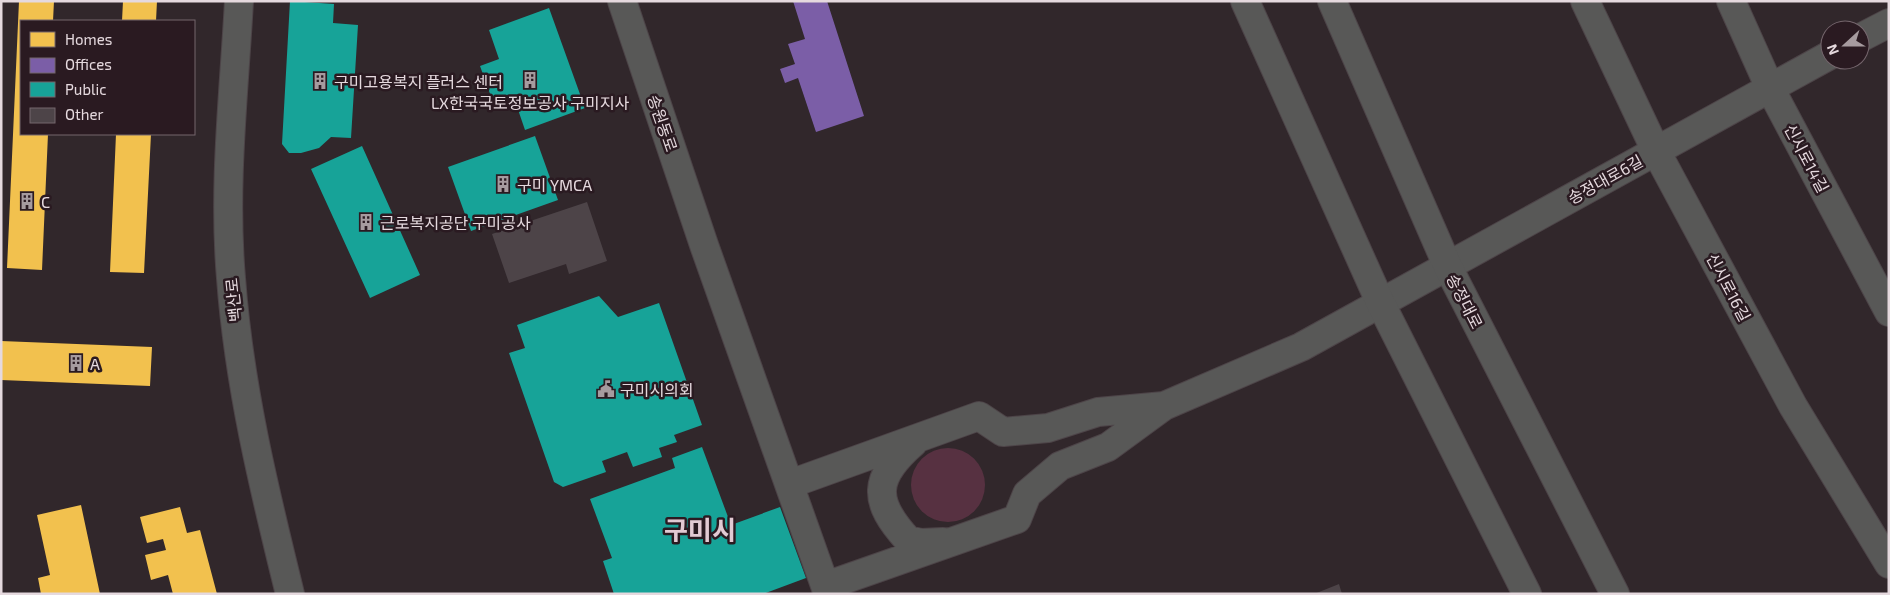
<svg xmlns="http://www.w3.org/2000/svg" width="1890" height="595" viewBox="0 0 1890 595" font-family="'Exo 2','Noto Sans KR',sans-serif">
	<rect width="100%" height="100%" fill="#31272b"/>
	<path fill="#573141" d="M911 485a37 37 0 1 1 74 0a37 37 0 1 1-74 0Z"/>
	<path fill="#f2c14e" d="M19,1H54L53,21H21V134H48L42,270L7,268Z
		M123,1H157L156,21H122Z
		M116,134H151L144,273L110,272Z
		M1,341L152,347L150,386L1,380Z
		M81,505L100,594H41L38,578L50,575L37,515Z
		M180,507L187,533L200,530L217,594H173L168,575L151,580L145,555L166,550L163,539L147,543L140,517Z"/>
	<path fill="#7b5ea7" d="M793,1H827L864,116L816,132L798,78L785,83L780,69L795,64L788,44L805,39Z"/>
	<path fill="#17a398" d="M290,1L334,4L333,23L358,25L351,138L331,137L319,148L301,153H289L282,144Z
		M549,8L585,108L525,130L513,95L493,102L480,66L499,59L489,30Z
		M535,136L558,200L471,231L448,167Z
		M362,146L420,275L370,298L311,169Z
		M599,296L618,317L659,303L702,425L674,435L677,442L659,448L662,457L633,467L627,452L602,461L606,472L563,487L554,482L509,353L525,348L517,325Z
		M702,447L731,525L780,507L806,578L763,594H614L603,561L612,558L590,499L675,468L672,458Z"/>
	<path fill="#4d4448" d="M587,202L607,261L569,274L566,264L509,283L492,234Z
		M1339,584L1342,594H1314Z"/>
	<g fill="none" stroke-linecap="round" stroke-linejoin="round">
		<g stroke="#4d4448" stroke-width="30">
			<path id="minor" d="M622,1L704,245L828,594
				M1585,1L1656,151L1793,406L1889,564
				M1731,1L1770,88L1889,312
				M1860,38L1889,23
				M913,443C873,478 872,501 908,540L921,543L943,542
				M790,484L979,416L1003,432L1048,428L1098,412L1164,406
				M826,586L1017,519L1027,494L1060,466L1108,447L1164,406L1301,347L1830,55"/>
		</g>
		<g stroke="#4d4448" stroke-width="30">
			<path id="tertiary" d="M239,1C234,93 223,186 231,278C239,386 264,489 290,594
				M1245,1L1381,304L1527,594
				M1332,1L1448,267L1615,594"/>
		</g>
		<use href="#minor" stroke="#585857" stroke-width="28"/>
		<use href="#tertiary" stroke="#585857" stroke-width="28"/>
	</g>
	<defs>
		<g id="building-bare" transform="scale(1.35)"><path d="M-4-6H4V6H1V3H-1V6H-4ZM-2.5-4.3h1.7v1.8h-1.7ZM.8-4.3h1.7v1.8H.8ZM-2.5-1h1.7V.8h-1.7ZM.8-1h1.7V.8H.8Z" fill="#a69b9f" stroke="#2a1a21" stroke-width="2.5" paint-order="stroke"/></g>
		<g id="civic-bare" transform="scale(1.35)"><path d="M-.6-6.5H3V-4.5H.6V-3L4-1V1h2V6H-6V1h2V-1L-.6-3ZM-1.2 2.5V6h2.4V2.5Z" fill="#a69b9f" stroke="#2a1a21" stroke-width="2.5" paint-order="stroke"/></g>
	</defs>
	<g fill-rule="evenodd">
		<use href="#building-bare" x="530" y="80"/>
		<use href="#building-bare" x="320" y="81"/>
		<use href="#building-bare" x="503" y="184"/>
		<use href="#building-bare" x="27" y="201"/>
		<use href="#building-bare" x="366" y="222"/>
		<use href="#building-bare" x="76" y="363"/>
		<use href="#civic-bare" x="606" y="389"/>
	</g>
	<g text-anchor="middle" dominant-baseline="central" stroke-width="5" stroke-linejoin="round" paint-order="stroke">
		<g font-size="16" fill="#e5d9de" stroke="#2a1a21" text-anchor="start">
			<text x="334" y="81">구미고용복지 플러스 센터</text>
			<text x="530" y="102" text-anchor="middle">LX한국국토정보공사 구미지사</text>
			<text x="517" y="184">구미 YMCA</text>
			<text x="41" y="201">C</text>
			<text x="380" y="222">근로복지공단 구미공사</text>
			<text x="90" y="363">A</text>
			<text x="620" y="389">구미시의회</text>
		</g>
		<g font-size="16" fill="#e5d9de" stroke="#2a1a21">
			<text transform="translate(663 123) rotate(71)">송원동로</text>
			<text transform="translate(1807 158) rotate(62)">신시로14길</text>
			<text transform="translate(1605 179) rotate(-29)">송정대로6길</text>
			<text transform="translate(1729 287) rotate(62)">신시로16길</text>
			<text transform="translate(233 300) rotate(-96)">백산로</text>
			<text transform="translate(1465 301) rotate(63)">송정대로</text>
		</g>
		<g font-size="26" font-weight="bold" fill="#e2cad3" stroke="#2a1a21">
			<text x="700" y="529">구미시</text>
		</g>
	</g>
	<rect width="1890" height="595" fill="none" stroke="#e5d9de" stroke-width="5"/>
	<rect x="20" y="20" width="175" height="115" fill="#2a1a21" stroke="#75666d"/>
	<rect x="30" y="32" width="25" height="15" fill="#f2c14e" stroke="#75666d"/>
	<text x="65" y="45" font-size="15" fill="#e5d9de">Homes</text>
	<rect x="30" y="58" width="25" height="15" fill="#7b5ea7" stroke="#75666d"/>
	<text x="65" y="70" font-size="15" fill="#e5d9de">Offices</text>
	<rect x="30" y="82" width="25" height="15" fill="#17a398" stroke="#75666d"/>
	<text x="65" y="95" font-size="15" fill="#e5d9de">Public</text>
	<rect x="30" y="108" width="25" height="15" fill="#4d4448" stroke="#75666d"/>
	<text x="65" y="120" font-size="15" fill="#e5d9de">Other</text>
	<g transform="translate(1845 45) rotate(249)"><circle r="24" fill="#2a1a21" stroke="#75666d"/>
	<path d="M0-4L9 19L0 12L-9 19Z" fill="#a69b9f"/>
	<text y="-8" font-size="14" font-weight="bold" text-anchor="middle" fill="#e5d9de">N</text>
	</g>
</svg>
